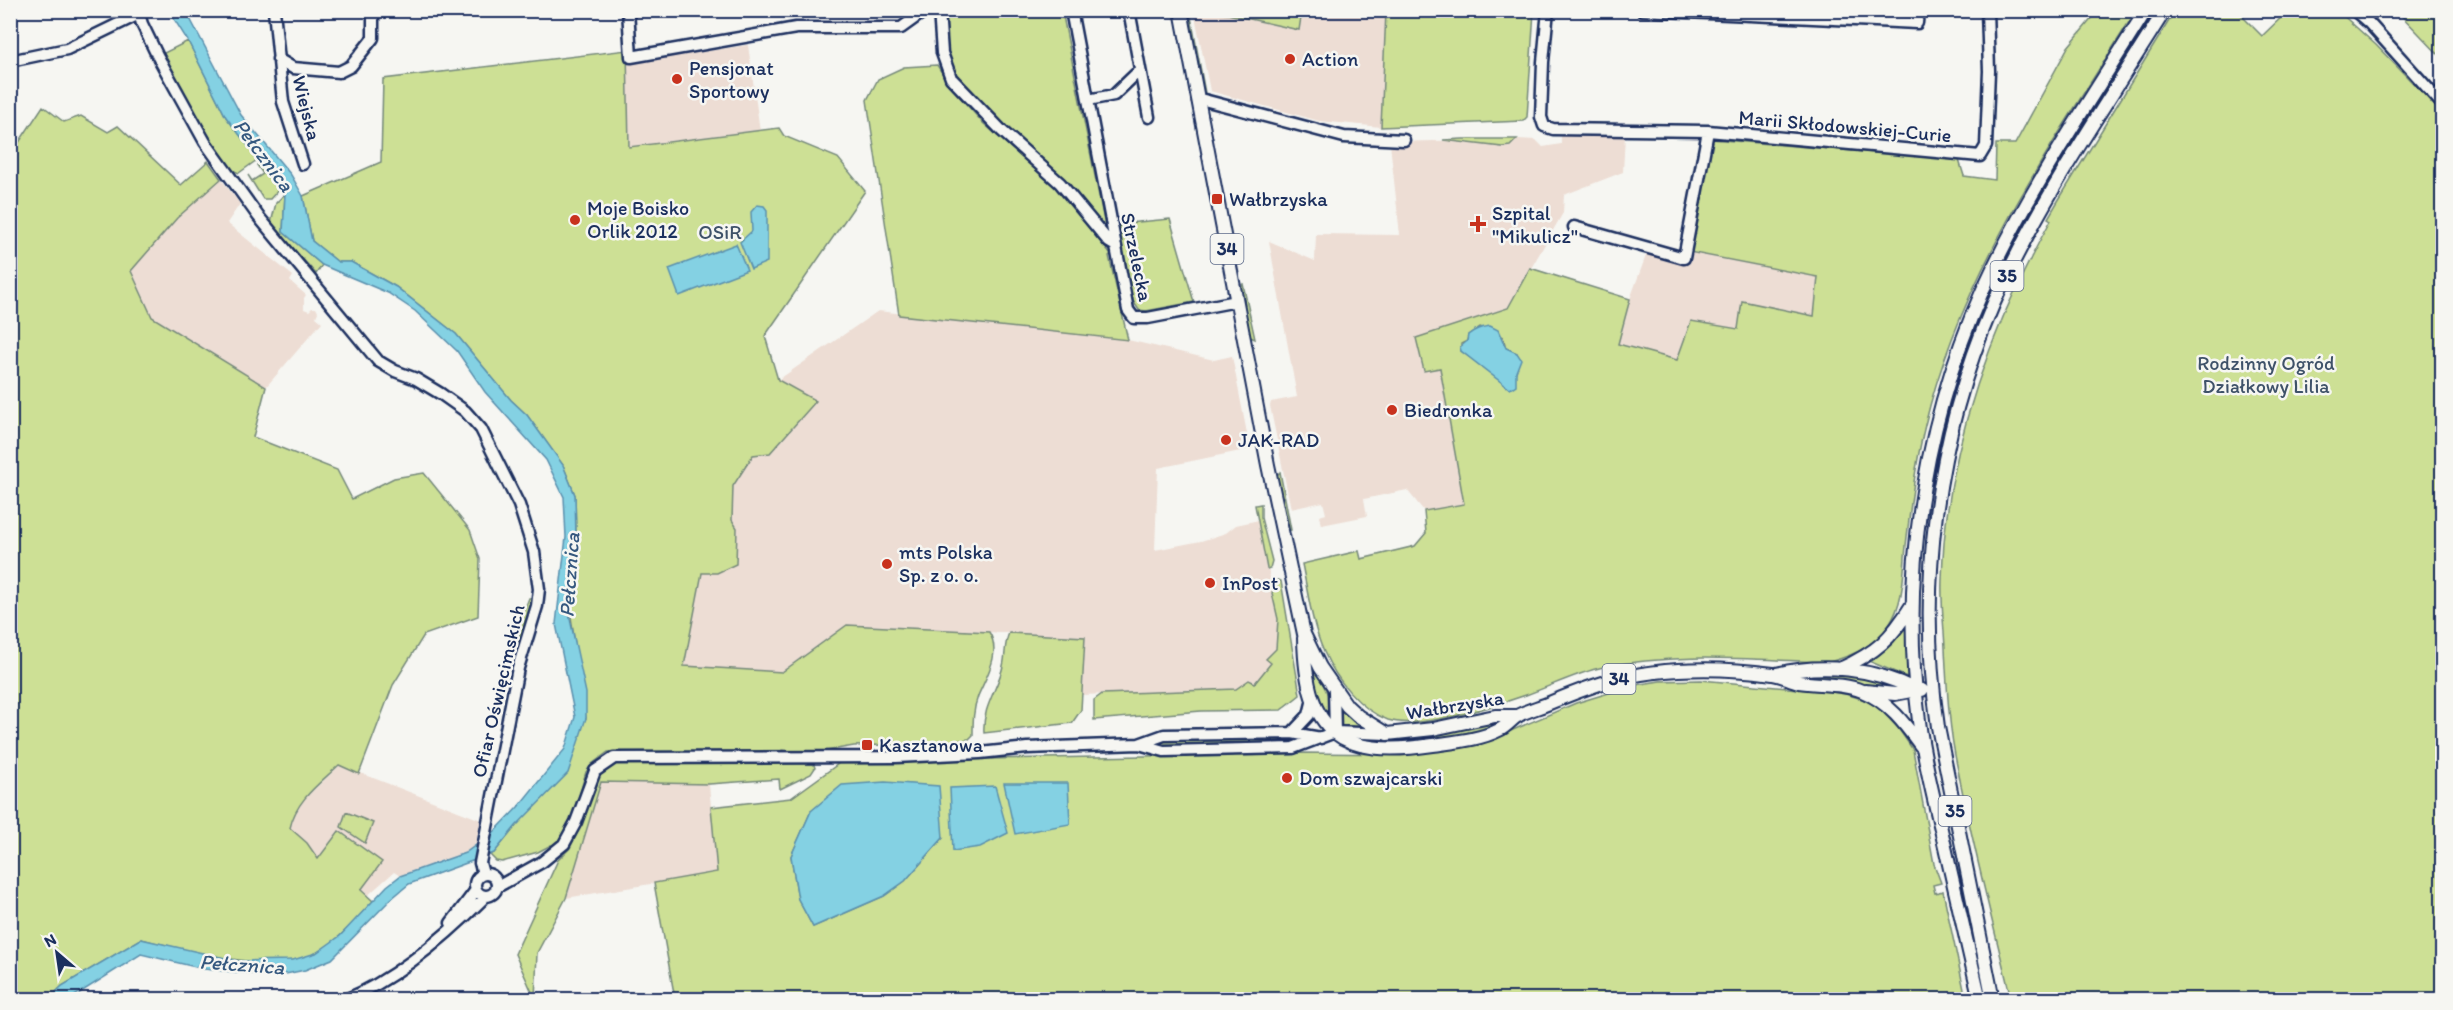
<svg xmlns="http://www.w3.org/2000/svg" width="2453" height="1010" viewBox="0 0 2453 1010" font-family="Itim,sans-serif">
	<rect width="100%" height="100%" fill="#f6f6f2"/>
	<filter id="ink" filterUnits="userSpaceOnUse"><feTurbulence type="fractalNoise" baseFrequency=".0167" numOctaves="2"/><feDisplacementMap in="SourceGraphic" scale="12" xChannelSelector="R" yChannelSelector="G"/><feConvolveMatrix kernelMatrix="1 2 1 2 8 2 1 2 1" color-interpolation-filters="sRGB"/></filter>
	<g filter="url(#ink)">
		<path fill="#edddd4" d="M1194,11H1214L1299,30L1302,11H1386L1381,127L1319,121L1210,91Z
			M748,45L760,131L629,148L627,63Z
			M1561,134L1625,135L1623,172L1564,195L1563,213L1508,308L1416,338L1440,368L1464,505L1424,511L1407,490L1364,499L1367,516L1322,525L1320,516L1326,514L1323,502L1291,509L1270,406L1271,402L1297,397L1269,241L1315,261L1316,234L1400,235L1390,144L1392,142L1517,139L1536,140L1543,147L1561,144Z
			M221,179L240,204L227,223L293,276L290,281L306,295L304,298V309L309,311L312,308H316L318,312L316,317L322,322L266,387L152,317L130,271L177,218Z
			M1651,242L1689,252L1818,277L1814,316L1742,301L1738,329L1677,360L1618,344L1630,299Z
			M878,311L1128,340L1214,360L1232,356L1250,449L1158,468L1155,550L1201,541L1226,533L1236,525L1259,520L1278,619L1276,649L1271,663L1255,684L1236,689L1082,695L1084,637L847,625L782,672L683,666L702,573H717L732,521L733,486L753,455L816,401L778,380Z
			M340,765L481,820L475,846L465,853L400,876L394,872L367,896L318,859L307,843L289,828L293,816L304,799Z
			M601,781L709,784L717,873L566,898Z"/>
		<path fill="#cde095" stroke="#74887a" stroke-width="1.5" fill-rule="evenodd" d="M942,11H1062L1107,236L961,87L946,55Z
			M1214,11H1302L1299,30Z
			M1375,11H1534L1527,117L1523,121L1381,127L1386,11Z
			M2098,11H2136C2054,141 1961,274 1925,425C1916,462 1911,499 1907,537C1903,565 1906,600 1889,625C1875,646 1853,656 1829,662C1753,660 1678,652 1603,667C1577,673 1551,686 1526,695C1494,706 1420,730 1388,720C1360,710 1336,679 1324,652C1312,625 1308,593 1302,564L1359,551L1361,559L1415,546L1426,533L1424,511L1464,504L1440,368L1424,371L1416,338L1508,308L1530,268L1630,299L1618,344L1677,360L1691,321L1738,329L1742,301L1814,316L1818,277L1689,252L1711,139L1959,160L1964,176L1995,180L1996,144H2015L2068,47ZM1480,327L1503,337L1506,348L1517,353L1516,372L1479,364L1461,351V344L1467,341L1468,335Z
			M2175,11H2237L2262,36L2288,11H2338L2376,45L2442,113V999H2011C1993,923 1973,847 1958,770C1949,730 1947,689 1945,648C1944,626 1941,603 1942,580C1945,452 1989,331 2051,220L2048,218L2058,201Z
			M2397,11H2442V58Z
			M1191,17L1205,93L1188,18Z
			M188,41L226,117L281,187L270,199H263L248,175L252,181L263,174L257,165L259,163L257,160L239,173L232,170L205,130L162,54Z
			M627,50L629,147L779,128L784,136L838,158L865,191L765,336L778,380L816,401L770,453L753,455L733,486L732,520L737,528L736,564L717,573H702L684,666L782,672L847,625L989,632C1002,653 986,677 978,696C973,709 973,722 973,735L969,739L941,743L854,746L813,753L782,750L781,754L608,752L592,764L586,772C578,798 573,829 552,847L551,845L538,852L502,862L496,861L490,855L494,853L516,826L586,718L569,603L576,536L575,495L563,465L527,415L511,400L456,334L396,287L351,262H338L312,241L303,196L381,162L383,79Z
			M937,65L951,87L983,123L1055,186L1111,255L1109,256L1128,340L899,315L867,100L878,79L904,67Z
			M43,106L64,122L81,116L108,132L118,126L181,185L208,161L221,179L177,218L131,271L152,317L266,387L253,437L337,470L352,499L394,478L424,473L470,530L480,559L478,616L424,635L393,685L359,774L339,765C319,784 296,800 290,828L307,843L318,859L339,831L382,862L361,890L373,901C356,919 339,941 316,953C270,976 188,950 141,939L62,986L55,993L11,999L10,188L16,184L10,156Z
			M1463,139H1517L1510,146L1502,147L1443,140Z
			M285,194L283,232L322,265L316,274L271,223L276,203Z
			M1170,219L1194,302L1146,311L1139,310L1133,301L1117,224Z
			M1243,284L1255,339L1250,337L1241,287Z
			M1280,472L1291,530L1288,531L1277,475Z
			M1261,504V518L1272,561L1270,568L1267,569L1255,505Z
			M1277,580L1281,581L1300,695L1281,710L1201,711L1094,720V700L1102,694L1236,689L1249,680L1255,683L1271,663L1266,659L1276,649L1278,619L1272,593Z
			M529,598H532L531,605L514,660L522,616Z
			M1906,624L1907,625V677L1871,662L1893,643Z
			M1009,633L1085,637L1081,710L1072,723L984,733C982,707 998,689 1003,666C1006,654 1004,644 1009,633Z
			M1309,654L1329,697L1327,715L1319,703Z
			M1812,674L1864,676L1904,688L1893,690L1787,676Z
			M1701,680L1842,693L1862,699L1877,706L1898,728L1907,741L1913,750L1934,864L1941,883L1933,885L1935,893L1943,891L1966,999H675L654,883L717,872L711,807L791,798L841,762L1295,753L1406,754L1477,742L1506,733L1576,703L1635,685L1660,681ZM811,811L943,838L905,881L884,896L813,927L798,899L791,856Z
			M1341,706L1365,728L1336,727Z
			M1506,717V722C1459,736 1408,749 1359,739C1410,738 1457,733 1506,717Z
			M1216,738H1303L1295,743L1156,746L1155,742Z
			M813,762L815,768L811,774L780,789L779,779L709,784L601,782L566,898L537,953L535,999L515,954L558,860L570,848L578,831L597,777L613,764Z
			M346,812L373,823L365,843L341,827Z"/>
		<path fill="#84d1e3" stroke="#5a90ae" stroke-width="1.5" d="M169,11H186L241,115L291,175L303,196L312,241L338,262H351L396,287L456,334L511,400L527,415L563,465L575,495L576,536L569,603L570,619L586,693V718L568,773L516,826L494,853L409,884L391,899L332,959L305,970L276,976L204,969L141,954L73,997L63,999L22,1000L55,993L62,986L141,939L238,961L293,960L316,953L340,936L387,886L400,876L465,853L495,831L518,807L565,749L575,717L556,624L566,537L564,497L546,460L485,392L457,351L415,311L388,293L322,265L283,232L285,194L226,117L188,41Z
			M757,205L764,206L767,210V262L751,269L740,242L752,231L751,212Z
			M736,244L747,270L679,296L669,269Z
			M1490,326L1498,330L1506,348L1517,353L1521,359L1516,372V385L1510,389L1461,351L1460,347L1467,341L1468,335C1475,329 1481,327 1490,326Z
			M885,782L939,786L943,838L905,881L884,896L813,927L798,899L791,856L811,811L842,785Z
			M1004,783H1068L1070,824L1015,834Z
			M995,786L1008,833L980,847L953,851L950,788Z"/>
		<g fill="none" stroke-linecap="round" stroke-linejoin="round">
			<g stroke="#1b2f5e" stroke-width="15">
				<path id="minor" d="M138,10L142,24L157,55L205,142L258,216L378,361L395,371L416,379L441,394L465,411L481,429L519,505L534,552L539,589L537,606L518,668L480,863L483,874
					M274,10L283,102L303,164
					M628,10L631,57L796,28H901L926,10
					M939,10L942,53L951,78L1002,131L1060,183L1109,242L1114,245
					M1071,10L1128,310L1134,318H1148L1237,301
					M1129,10L1149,117
					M1548,10L1543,62L1541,117L1544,126L1553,129L1708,131L1980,156L1986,146L1989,71L1987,10
					M1642,10L1917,23L1918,11
					M2354,10L2369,23L2442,104
					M278,59L293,68L339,72L351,66L373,38V10
					M10,61L67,49L139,14
					M1088,100L1114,95L1140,70
					M1198,101L1204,100L1344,137L1404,140
					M1574,227L1684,258L1708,131
					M1334,690L1335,732
					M1292,733L1309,715L1312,703
					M1139,744L1164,735L1292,733L1321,738
					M475 885a11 11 0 1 1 22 0a11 11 0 1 1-22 0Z
					M497,887L542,862L564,844L576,822L595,771L614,758L896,757L980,753L1027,748L1139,744L1164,751L1293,748L1335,732L1387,734
					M451,923L476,890
					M345,1000C397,979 447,935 486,896"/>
			</g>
			<g stroke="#1b2f5e" stroke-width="16">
				<path id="major" d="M1181,10L1268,465L1304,634L1320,667L1347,706L1358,716L1387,734L1433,729L1495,716H1518
					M1304,638C1306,733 1340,759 1433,745C1453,742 1480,740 1499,730C1506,727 1511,720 1517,716C1526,711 1537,708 1547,704C1566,696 1586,688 1606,682C1659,667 1719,667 1773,674C1782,675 1790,680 1799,682C1819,685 1843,683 1862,691C1889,702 1905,724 1921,746
					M1840,669C1877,652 1891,639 1912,605
					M1776,674C1823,663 1874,668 1916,690H1922
					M1865,691L1895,694L1916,690
					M1980,1000C1966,941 1953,883 1940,825C1932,790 1923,756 1919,721C1899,567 1926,404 1995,264C2038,176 2094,94 2146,10
					M1993,1000L1938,727C1917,584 1936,438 1993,305C2039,201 2105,106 2165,10"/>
			</g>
			<use href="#minor" stroke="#f6f6f2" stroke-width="10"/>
			<use href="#major" stroke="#f6f6f2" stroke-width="12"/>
		</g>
	</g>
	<g fill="#c8321e" stroke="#f6f6f2" stroke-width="2">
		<circle cx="1290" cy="59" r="6"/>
		<circle cx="677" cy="79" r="6"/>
		<rect x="1211" y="193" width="12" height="12" rx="3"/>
		<circle cx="575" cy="220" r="6"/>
		<path d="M1475 215h6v6h6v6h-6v6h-6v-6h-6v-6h6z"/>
		<circle cx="1392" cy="410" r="6"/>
		<circle cx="1226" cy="440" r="6"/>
		<circle cx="887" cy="564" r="6"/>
		<circle cx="1210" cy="583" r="6"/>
		<rect x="861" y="739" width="12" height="12" rx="3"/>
		<circle cx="1287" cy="778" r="6"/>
	</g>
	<g text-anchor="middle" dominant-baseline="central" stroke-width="5" stroke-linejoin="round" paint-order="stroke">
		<g fill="#f6f6f2" stroke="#5d6b8a" stroke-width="1.5">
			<rect x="1210.5" y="234" width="33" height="30" rx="4.5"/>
			<rect x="1990.5" y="261" width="33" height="30" rx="4.5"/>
			<rect x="1602.5" y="664" width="33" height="30" rx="4.5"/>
			<rect x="1938.5" y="796" width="33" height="30" rx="4.5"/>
		</g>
		<g font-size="18" font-weight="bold" fill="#1b2f5e">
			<text x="1227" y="249">34</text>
			<text x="2007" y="276">35</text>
			<text x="1619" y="679">34</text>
			<text x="1955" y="811">35</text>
		</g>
		<g font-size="20" fill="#1b2f5e" stroke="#f6f6f2" text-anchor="start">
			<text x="1302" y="59">Action</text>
			<text x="689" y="68">Pensjonat<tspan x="689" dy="23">Sportowy</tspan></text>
			<text x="1229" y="199">Wałbrzyska</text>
			<text x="587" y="208">Moje Boisko<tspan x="587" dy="23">Orlik 2012</tspan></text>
			<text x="1492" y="213">Szpital<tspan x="1492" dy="23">"Mikulicz"</tspan></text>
			<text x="1404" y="410">Biedronka</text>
			<text x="1238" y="440">JAK-RAD</text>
			<text x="899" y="552">mts Polska<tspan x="899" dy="23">Sp. z o. o.</tspan></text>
			<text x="1222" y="583">InPost</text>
			<text x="879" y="745">Kasztanowa</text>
			<text x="1299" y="778">Dom szwajcarski</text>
		</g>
		<g font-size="20" fill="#1b2f5e" stroke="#f6f6f2">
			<text transform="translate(307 108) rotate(76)">Wiejska</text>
			<text transform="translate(1845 126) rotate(5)">Marii Skłodowskiej-Curie</text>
			<text transform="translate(1137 257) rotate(78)">Strzelecka</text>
			<text transform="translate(498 691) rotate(-77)">Ofiar Oświęcimskich</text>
			<text transform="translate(1455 705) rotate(-9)">Wałbrzyska</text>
		</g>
		<g font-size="20" fill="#3f5269" stroke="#f6f6f2">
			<text x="720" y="232">OSiR</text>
			<text x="2266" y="363">Rodzinny Ogród<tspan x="2266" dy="23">Działkowy Lilia</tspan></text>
		</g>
		<g font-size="21" font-style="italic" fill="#35587f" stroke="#f6f6f2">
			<text transform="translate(264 155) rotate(53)">Pełcznica</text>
			<text transform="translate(569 575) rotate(-86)">Pełcznica</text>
			<text transform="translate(242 964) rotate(4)">Pełcznica</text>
		</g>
	</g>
	<rect width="2453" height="1010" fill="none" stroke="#f6f6f2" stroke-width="36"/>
	<rect x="18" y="18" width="2417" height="974" fill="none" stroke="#1b2f5e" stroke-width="2" filter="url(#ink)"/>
	<g transform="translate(57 953) rotate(331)" stroke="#f6f6f2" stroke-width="4.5" paint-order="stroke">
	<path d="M0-4.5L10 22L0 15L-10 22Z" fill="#1b2f5e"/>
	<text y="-9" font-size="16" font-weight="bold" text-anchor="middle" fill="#1b2f5e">N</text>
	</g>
</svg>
